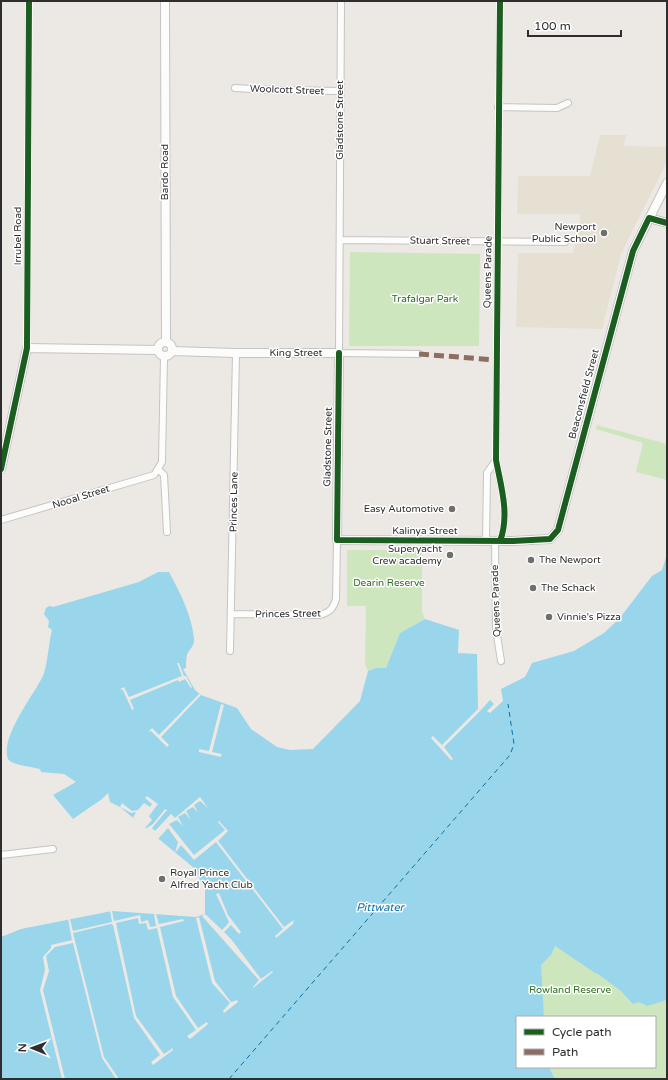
<svg xmlns="http://www.w3.org/2000/svg" width="668" height="1080" viewBox="0 0 668 1080" font-family="'Varela Round',sans-serif">
	<rect width="100%" height="100%" fill="#ece8e4"/>
	<path fill="#e6e0d3" d="M600,135H627L623,146L667,147V162L621,254L602,329L516,327L518,253H573L581,214H517L518,176H590Z"/>
	<path fill="#cee6be" d="M350,252L480,254L479,346H349Z
		M597,425L667,444V480L636,472L643,443L596,429Z
		M347,550H422V611L425,619L400,633L386,668H376L368,671L365,664L366,606H347Z
		M555,946L655,1003L667,1000V1079H555L549,1067H655V1017H544L537,965L549,957Z"/>
	<path fill="#99d6ec" d="M667,554V1000L647,1006L639,1002L633,1004L621,991L598,974L595,973L555,946L551,955L541,965L544,1017H517V1067H549L555,1079H1V937L21,929L112,911L196,917L205,914V889L194,868L120,807L110,802L108,793L102,799L73,819L53,795L76,782L64,774L41,772L40,769C33,767 11,765 8,759C0,738 32,697 42,678C47,670 49,641 52,630L48,627L49,621L44,614L46,608L49,606L53,607L139,582L158,572H169C180,592 192,616 194,639C195,646 189,649 187,655C186,659 186,664 186,668L183,669L195,690L201,695L237,708L251,729L277,747L290,750L313,749L360,701L368,671L376,668H386L400,633L425,619L459,630L458,653L477,654L478,709L481,710L490,700L494,704L487,711L490,713L503,701L501,689L525,677L532,663L574,651L604,633L619,619L652,576L662,570Z"/>
	<path fill="#ece8e4" d="M177,663H179L184,676H186L192,687L191,688L185,679L179,682L178,680L130,700L134,709L132,710L123,690L120,689L124,687L129,697L182,676Z
		M199,694L201,695L161,737L169,745L167,747L151,731L148,732L152,728L159,735Z
		M221,704L224,705L212,752L222,754L221,757L199,752V749L209,751Z
		M478,709L481,710L444,747L453,759L451,760L431,738L433,736L442,745Z
		M147,796L158,804L149,816L152,820L145,828L133,818L136,812L131,813L120,807L122,803L132,811L138,810L144,803L150,807L152,804L145,798Z
		M200,797L208,808L200,801L194,805L198,813L193,807L186,811L191,820L185,813L178,817L183,826L177,820L169,824L194,855L225,830L218,822L219,821L228,831L218,841L284,927L294,920L293,924L276,938L275,936L283,929L216,842L194,860L181,845L175,853L178,842L168,828L158,839L145,829L153,824L165,809L167,810L152,828L155,831L171,814L175,818Z
		M219,893L228,915L241,932L239,934L231,925L224,932L231,939L261,979L272,971L273,972L253,988V987L259,980L202,916L205,914L222,930L227,925L229,922L216,894Z
		M110,911H112L114,921L140,915L141,922L148,920L150,927L156,926L154,914H156L159,924L183,919L184,921L160,927L176,996L198,1028L207,1022L208,1024L190,1039L187,1036L196,1030L173,997L157,928L148,930L146,923L139,924L138,918L116,923L136,1016L164,1054L173,1048V1050L153,1065L151,1062L160,1055L134,1018L113,925L111,924L73,933L104,1057L119,1079H116L102,1058L73,943L55,947L46,956L49,971L43,990L65,1079H62L40,990L45,970L43,957L51,948V945L72,940L68,919H70L73,931L112,922Z
		M199,917L215,981L231,1002L237,1000L238,1002L224,1013L223,1011L230,1003L212,983L196,918Z"/>
	<g fill="none" stroke-linecap="round" stroke-linejoin="round">
		<path stroke="#0d6fa3" stroke-width="1" stroke-dasharray="5 4" stroke-linecap="butt" d="M229,1079L510,755L514,744L508,704"/>
		<g stroke="#c5c4c5" stroke-width="8">
			<path id="minor" d="M341,1L339,353L419,354
				M500,1L496,460C501,486 510,515 500,541
				M235,88L272,90L339,91
				M498,107L557,108L568,103
				M340,240L565,242
				M27,348L29,1
				M159,470L164,475L167,532
				M1,520L154,475L162,462L164,357
				M486,541L487,473L496,460
				M495,541L496,629L501,661
				M232,614L320,615C330,612 333,609 336,599L337,540
				M230,651L236,353
				M1,855L53,849"/>
		</g>
		<g stroke="#c5c4c5" stroke-width="10">
			<path id="tertiary" d="M165,1L166,342
				M649,218L667,223
				M158 349a7 7 0 1 1 14 0a7 7 0 1 1-14 0Z
				M172,351L236,353H339L337,540L513,541L550,539L558,530L633,251L667,183
				M1,469L27,348L158,350"/>
		</g>
		<use href="#minor" stroke="#fcfcfb" stroke-width="6"/>
		<use href="#tertiary" stroke="#fcfcfb" stroke-width="8"/>
		<path stroke="#8d6e63" stroke-width="5" stroke-dasharray="10 5" stroke-linecap="butt" d="M419,354L496,360"/>
		<g stroke="#fff" stroke-width="8">
			<path id="cycleway" d="M500,1L496,460C501,486 510,515 500,541
				M339,353L337,540L513,541L550,539L558,530L633,251L649,218L667,223
				M1,469L27,348L29,1"/>
		</g>
		<use href="#cycleway" stroke="#1b5e20" stroke-width="6"/>
	</g>
	<g fill="#706f6e" stroke="#fff" stroke-width="1.5">
		<circle cx="604" cy="233" r="4"/>
		<circle cx="452" cy="509" r="4"/>
		<circle cx="450" cy="555" r="4"/>
		<circle cx="531" cy="560" r="4"/>
		<circle cx="533" cy="588" r="4"/>
		<circle cx="549" cy="617" r="4"/>
		<circle cx="162" cy="879" r="4"/>
	</g>
	<g text-anchor="middle" dominant-baseline="central" stroke-width="3" stroke-linejoin="round" paint-order="stroke">
		<g font-size="10" fill="#2e2e2e" stroke="#fff">
			<text transform="translate(287 90) rotate(2)">Woolcott Street</text>
			<text transform="translate(340 120) rotate(-90)">Gladstone Street</text>
			<text transform="translate(165 172) rotate(-90)">Bardo Road</text>
			<text transform="translate(18 236) rotate(-90)">Irrubel Road</text>
			<text transform="translate(440 241) rotate(1)">Stuart Street</text>
			<text transform="translate(488 272) rotate(-89)">Queens Parade</text>
			<text x="296" y="353">King Street</text>
			<text transform="translate(584 394) rotate(-75)">Beaconsfield Street</text>
			<text transform="translate(328 447) rotate(-89)">Gladstone Street</text>
			<text transform="translate(81 497) rotate(-17)">Nooal Street</text>
			<text transform="translate(234 502) rotate(-89)">Princes Lane</text>
			<text x="425" y="531">Kalinya Street</text>
			<text transform="translate(496 601) rotate(-92)">Queens Parade</text>
			<text transform="translate(288 614) rotate(-1)">Princes Street</text>
		</g>
		<g font-size="10" fill="#2e2e2e" stroke="#fff" text-anchor="start">
			<text x="596" y="227" text-anchor="end">Newport<tspan x="596" dy="12">Public School</tspan></text>
			<text x="444" y="509" text-anchor="end">Easy Automotive</text>
			<text x="442" y="549" text-anchor="end">Superyacht<tspan x="442" dy="12">Crew academy</tspan></text>
			<text x="539" y="560">The Newport</text>
			<text x="541" y="588">The Schack</text>
			<text x="557" y="617">Vinnie’s Pizza</text>
			<text x="170" y="873">Royal Prince<tspan x="170" dy="12">Alfred Yacht Club</tspan></text>
		</g>
		<g font-size="10" fill="#2c6e1b" stroke="#fff">
			<text x="425" y="299">Trafalgar Park</text>
			<text x="389" y="583">Dearin Reserve</text>
			<text x="570" y="990">Rowland Reserve</text>
		</g>
		<g font-size="11" font-style="italic" fill="#0d6fa3" stroke="#fff">
			<text x="380" y="907">Pittwater</text>
		</g>
	</g>
	<rect width="668" height="1080" fill="none" stroke="#2e2e2e" stroke-width="4"/>
	<rect x="516" y="1016" width="140" height="52" fill="#ffffff" stroke="#ababab"/>
	<rect x="524" y="1029" width="20" height="6" fill="#1b5e20" stroke="#ababab"/>
	<text x="552" y="1036" font-size="12" fill="#2e2e2e">Cycle path</text>
	<rect x="524" y="1049" width="20" height="6" fill="#8d6e63" stroke="#ababab"/>
	<text x="552" y="1056" font-size="12" fill="#2e2e2e">Path</text>
	<g transform="translate(32 1048) rotate(271)" stroke="#ffffff" stroke-width="3" paint-order="stroke">
	<path d="M0-3L7 15L0 10L-7 15Z" fill="#2e2e2e"/>
	<text y="-6" font-size="11" font-weight="bold" text-anchor="middle" fill="#2e2e2e">N</text>
	</g>
	<path d="M528 30v6h93v-6" fill="none" stroke="#2e2e2e" stroke-width="2"/>
	<text x="534" y="30" font-size="12" fill="#2e2e2e" stroke="#ffffff" stroke-width="3" paint-order="stroke">100 m</text>
</svg>
